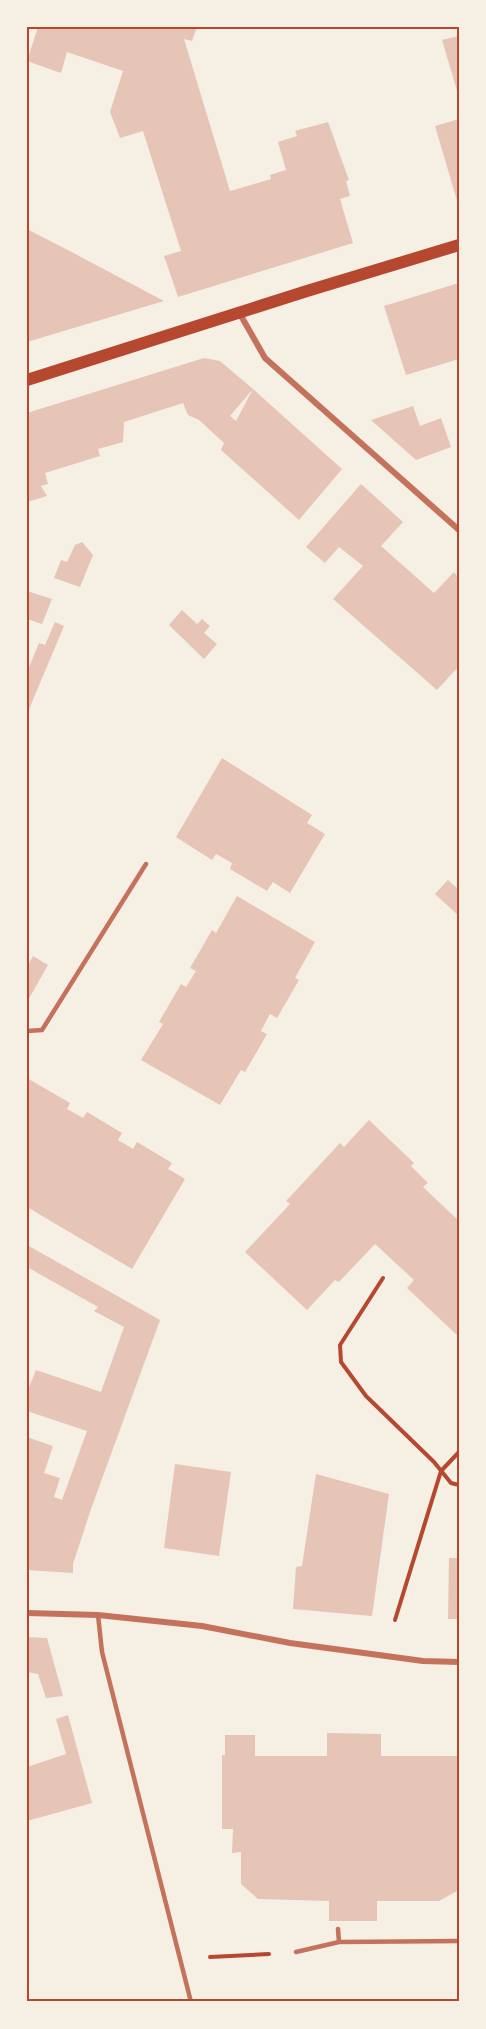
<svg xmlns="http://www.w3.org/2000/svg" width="486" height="2029" viewBox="0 0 486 2029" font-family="Montserrat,sans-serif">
	<rect width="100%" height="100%" fill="#f6efe4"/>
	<path fill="#e6c5b7" d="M38,27H197L192,41L184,39L230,191L271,179L270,175L286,170L278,142L297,136L295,131L328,122L349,180L346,181L350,196L340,199L353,243L178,297L164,256L181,251L143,131L120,138L110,112L123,71L67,52L61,73L27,61Z
		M459,36V94H458L442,40Z
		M459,119V204H458L435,126Z
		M27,229L62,247L164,301L27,342Z
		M459,283V359L406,375L384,306Z
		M204,358L220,361L253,389L230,416L236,421L253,389L342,469L299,520L221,450L224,443L199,420L188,415L183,403L124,422L123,442L98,449L100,456L45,473L48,484L41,486L47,496L27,502V413Z
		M413,406L420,426L441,418L451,447L416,460L371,420Z
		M361,484L403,522L381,546L434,593L454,572L459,579V666L437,690L333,599L363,566L339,547L325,563L306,547Z
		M82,542L93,555L80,587L54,578L61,560L67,562L75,545Z
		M27,591L52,599L42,624L27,619Z
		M182,610L197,624L202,619L210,626L204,633L217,644L204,659L169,625Z
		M55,622L64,626L27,714V672L39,643L45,645Z
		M222,758L312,815L307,823L325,834L290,893L273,882L267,891L230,869L232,863L216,854L212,860L176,837Z
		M448,880L459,890V916L435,894Z
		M237,896L315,942L295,978L299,980L277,1018L270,1014L261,1031L267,1034L245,1072L241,1070L220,1105L141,1060L163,1024L159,1022L181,984L186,987L196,971L190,968L212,930L216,933Z
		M33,956L48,965L27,1002V967Z
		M27,1078L70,1103L67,1109L83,1118L87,1112L122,1133L118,1140L133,1149L137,1142L172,1163L168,1169L185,1179L132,1269L27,1207Z
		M369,1120L414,1163L411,1166L428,1183L423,1187L459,1221V1337L407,1288L414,1280L375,1244L339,1282L335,1280L307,1310L245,1252L290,1204L286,1201L340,1143L344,1147Z
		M27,1245L160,1320L91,1509L73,1564V1573L27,1570V1437L53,1446L44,1473L60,1478L54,1497L62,1500L87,1431L27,1411V1392L36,1370L101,1392L124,1327L94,1311L98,1307L27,1267Z
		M175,1464L231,1472L219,1556L164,1548Z
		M316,1474L389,1494L372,1616L293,1609L296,1567L302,1566Z
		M449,1558H459V1619H448Z
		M27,1637L47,1638L63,1696L46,1698L38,1674L27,1672Z
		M68,1715L92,1803L27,1821V1767L66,1754L56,1719Z
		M327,1733L381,1734V1756H459L457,1891L439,1901H377V1921H329V1901L258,1899L241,1884V1852L232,1853L233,1829H222V1755H225V1735H255V1756H327Z"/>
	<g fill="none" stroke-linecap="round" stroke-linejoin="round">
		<path stroke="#b5482f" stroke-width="4" d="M383,1278L340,1345L341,1362L366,1396L434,1462L451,1483L459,1485
			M395,1620L441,1471L459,1452
			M210,1957L269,1954"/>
		<path stroke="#c5725c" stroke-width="4.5" d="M27,1031L42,1030L146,864
			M98,1615L102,1652L191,2002
			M339,1942L459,1941
			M296,1952L339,1942L338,1929"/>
		<path stroke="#c5725c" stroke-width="6" d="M240,314L265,358L459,530
			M27,1613L98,1615L202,1626L290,1643L423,1661L459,1662"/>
		<path stroke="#b5482f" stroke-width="12" d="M27,380L307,291L459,245"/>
	</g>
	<rect width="486" height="2029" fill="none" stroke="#f6efe4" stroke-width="57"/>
	<rect x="28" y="28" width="430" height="1972" fill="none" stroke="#b5482f" stroke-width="2"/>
</svg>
